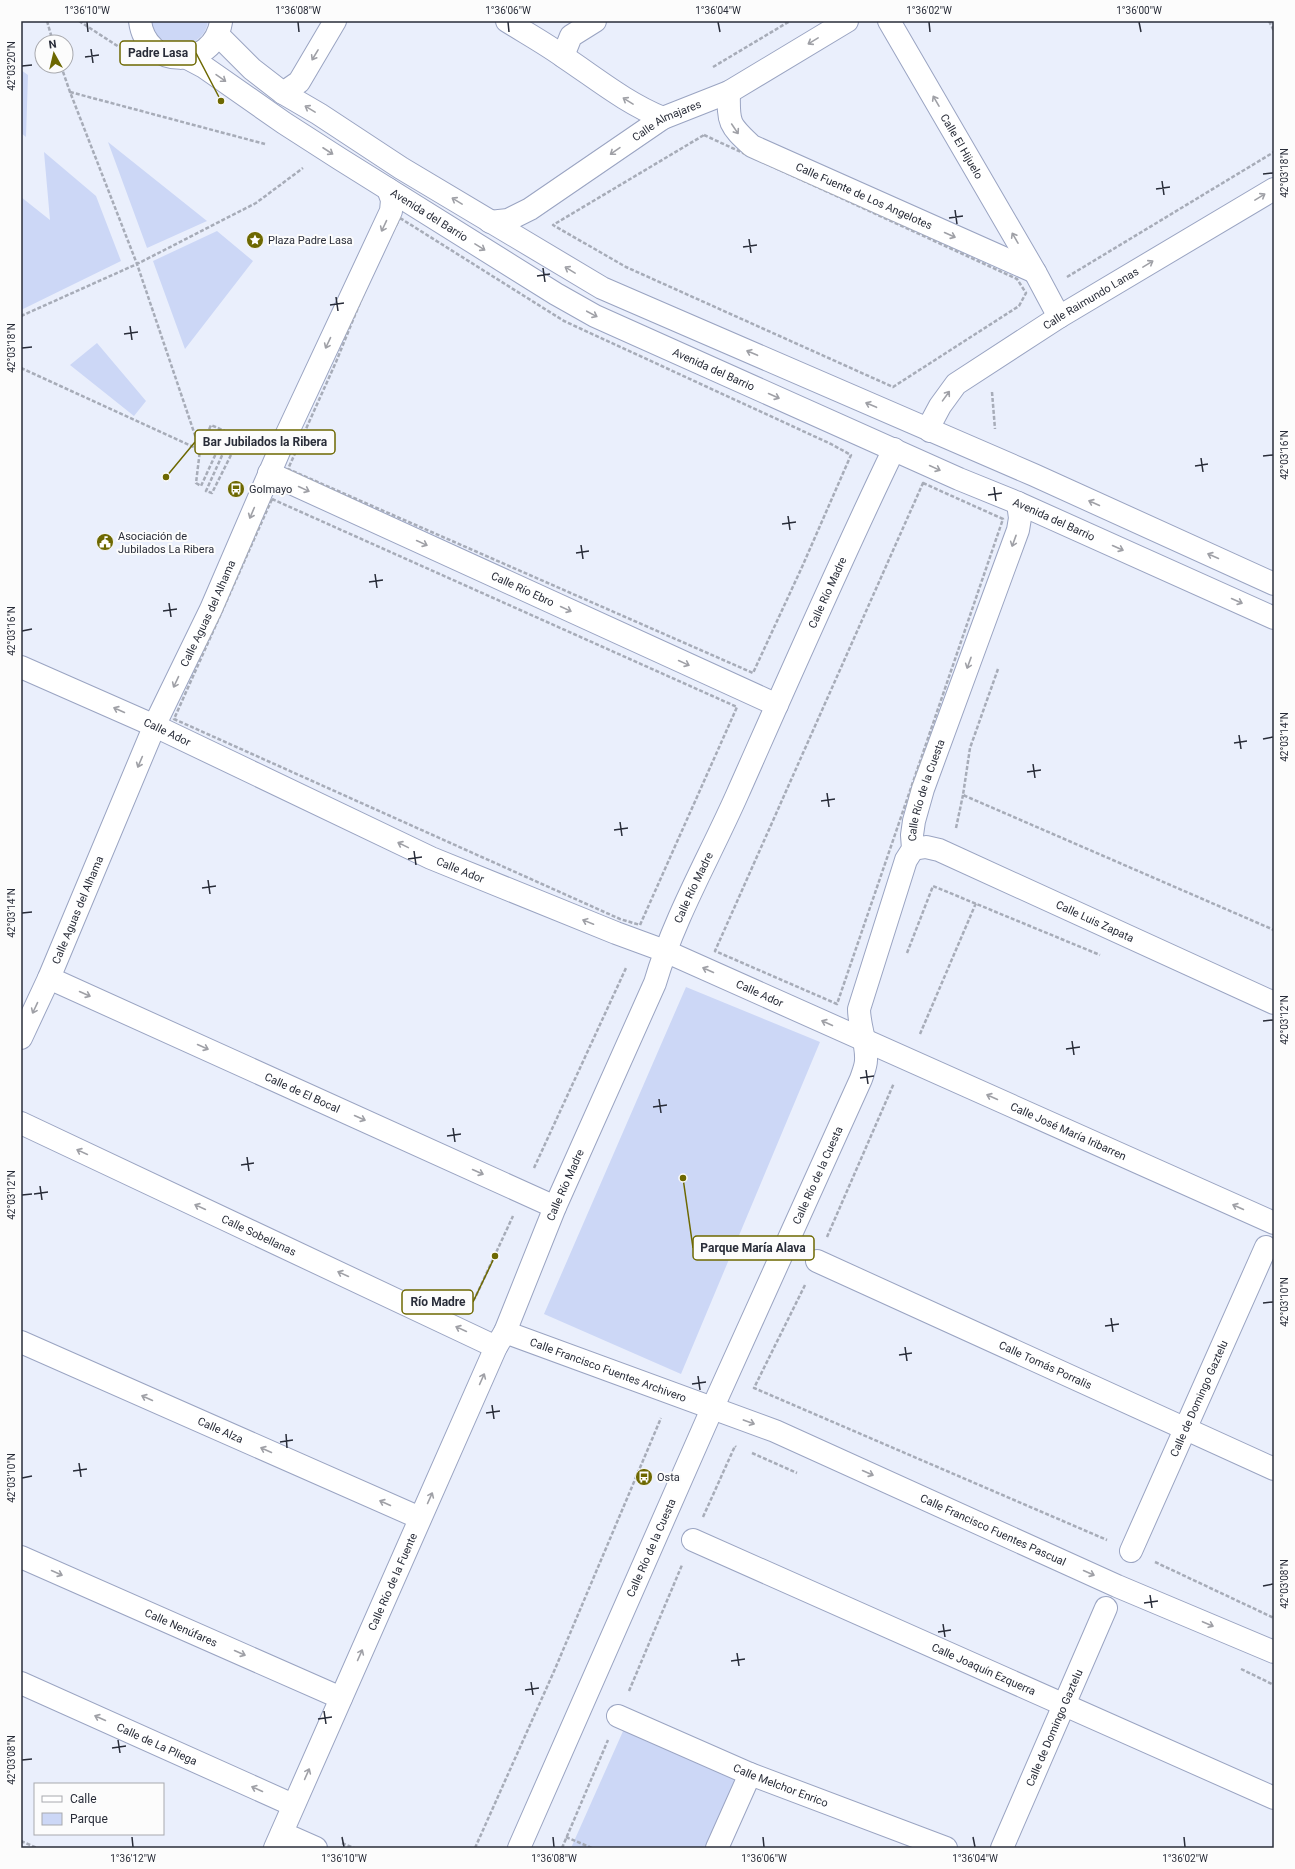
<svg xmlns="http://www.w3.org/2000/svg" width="1295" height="1869" viewBox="0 0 1295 1869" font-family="Roboto,sans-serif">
	<rect width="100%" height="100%" fill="#eaeffc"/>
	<path fill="#ccd7f6" d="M152,21H208C204,53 155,53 152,21Z
		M21,70L28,75L26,137L21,133Z
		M108,142L207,221L147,248Z
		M44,152L96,196L121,261L21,310V197L50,220Z
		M217,231L253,261L185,349L153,261Z
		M97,343L146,401L134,416L70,365Z
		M686,987L820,1042L681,1374L544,1314Z
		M624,1729L737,1775L705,1848H571Z"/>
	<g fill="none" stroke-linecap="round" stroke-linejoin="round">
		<g stroke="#9aa4c2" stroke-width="24">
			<g id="street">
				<path d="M507,21C526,33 546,44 564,57C597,79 626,103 663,118"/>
				<path id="s1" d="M889,21L1035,272L1059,317"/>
				<path d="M563,56L571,36L595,21"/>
				<path id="s2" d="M729,92C728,123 729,125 752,146L1035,272"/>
				<path d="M283,93L299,82L335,21"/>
				<path id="s3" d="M490,222L508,220L530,209L663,118L729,92L847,21"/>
				<path id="s4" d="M930,431L932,421L940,406L956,384L1059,317L1274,189"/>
				<path id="s5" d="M269,473L777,705"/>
				<path id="s6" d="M21,667L155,726L431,858L616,933L665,951L1274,1223"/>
				<path id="s7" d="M913,849L926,847L939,850L1274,1003"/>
				<path id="s8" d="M49,978L555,1207"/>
				<path id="s9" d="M21,1038L49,978L157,720L211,609L283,442L391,211L392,200L388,189"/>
				<path id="s10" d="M21,1123L496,1347"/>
				<path id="s11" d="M817,1261L1274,1469"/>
				<path id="s12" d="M505,1332L775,1431L1117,1586L1274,1652"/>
				<path id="s13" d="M21,1342L420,1518"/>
				<path id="s14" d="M693,1540L1274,1798"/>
				<path id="s15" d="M1131,1551L1266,1247"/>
				<path id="s16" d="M21,1557L341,1698"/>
				<path id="s17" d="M21,1683L293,1805"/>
				<path id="s18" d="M618,1716L750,1774L946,1848"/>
				<path d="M282,1833L316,1848"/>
				<path id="s19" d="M275,1848L496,1347L505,1332L555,1207L655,983C674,918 709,858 737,795C788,680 839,563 894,449"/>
				<path id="s20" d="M519,1848L712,1409L861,1079C863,1073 866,1066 866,1060C867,1043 859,1026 859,1009L906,860L913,849L912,835L914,821L923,789L1018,530L1020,518L1018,503"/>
				<path d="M717,1848L750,1774"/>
				<path id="s21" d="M1002,1848L1106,1608"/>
			</g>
		</g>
		<g stroke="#9aa4c2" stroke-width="24">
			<g id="secondary">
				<path d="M140,21C146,70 213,70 221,22"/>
				<path d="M218,35L252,69L283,93L319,114L401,168L602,288L1034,475L1274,584"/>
				<path id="s22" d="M187,58L204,67L284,123L340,159L556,294L595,316L959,479L1018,503L1274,618"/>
			</g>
		</g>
		<path stroke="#a7acb8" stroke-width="2.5" stroke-dasharray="4 2" stroke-linecap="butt" d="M47,21L53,42
			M79,21L119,47
			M1269,21L1274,31
			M61,66L70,92L137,264L200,450
			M713,67L790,21
			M70,92L265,144
			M704,135L1017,279L1026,293L1019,306L893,387L626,267L553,225Z
			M400,218L564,321L831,444L851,455L802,567L753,673L288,469L336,362L378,258Z
			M1067,277L1274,152
			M21,316L137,264L256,203L303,168
			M21,368L200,450
			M992,392L995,429
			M251,447L238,441L212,493L206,491L229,440L224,436L201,486L196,483L200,450L211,425L254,444
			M923,483L1003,519L837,1004L715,951Z
			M272,499L737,707L640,925L620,919L174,719Z
			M998,669L970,748L963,795L1274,930
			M956,828L963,795
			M907,953L933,886L1100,955
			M920,1034L976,903
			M534,1168L626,968
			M827,1237L894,1083
			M805,1285L754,1388L1107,1540
			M469,1305L475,1298L513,1216
			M752,1453L797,1473
			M703,1517L735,1446L736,1447
			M1155,1562L1274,1618
			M1241,1669L1274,1685
			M629,1691L682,1565
			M566,1837L592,1848
			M21,1841L37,1848
			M342,1843L354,1848
			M475,1848L555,1669L661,1418
			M562,1848L608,1740"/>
		<use href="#street" stroke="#fff" stroke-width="22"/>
		<use href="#secondary" stroke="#fff" stroke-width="22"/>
	</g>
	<defs><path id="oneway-shaft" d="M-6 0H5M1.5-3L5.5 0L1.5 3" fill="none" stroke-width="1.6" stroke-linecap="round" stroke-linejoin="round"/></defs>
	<g stroke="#9fa0a6">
		<use href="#oneway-shaft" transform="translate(813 41) rotate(149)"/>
		<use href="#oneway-shaft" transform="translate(315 55) rotate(121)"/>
		<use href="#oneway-shaft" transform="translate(221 78) rotate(35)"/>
		<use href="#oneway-shaft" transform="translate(628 101) rotate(-148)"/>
		<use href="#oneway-shaft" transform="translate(936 101) rotate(-120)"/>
		<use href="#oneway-shaft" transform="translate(310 109) rotate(-149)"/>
		<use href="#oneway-shaft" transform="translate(735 129) rotate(56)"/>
		<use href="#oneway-shaft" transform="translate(328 151) rotate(33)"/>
		<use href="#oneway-shaft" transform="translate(615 151) rotate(145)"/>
		<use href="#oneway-shaft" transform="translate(1260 197) rotate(-31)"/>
		<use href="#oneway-shaft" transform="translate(457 201) rotate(-149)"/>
		<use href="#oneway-shaft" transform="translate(384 226) rotate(115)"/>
		<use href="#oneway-shaft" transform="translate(950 235) rotate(24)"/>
		<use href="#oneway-shaft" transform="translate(1015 238) rotate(-120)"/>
		<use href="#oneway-shaft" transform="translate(480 247) rotate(32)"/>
		<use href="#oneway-shaft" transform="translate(1148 264) rotate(-31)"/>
		<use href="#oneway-shaft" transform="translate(570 270) rotate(-149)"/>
		<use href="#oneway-shaft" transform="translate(592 314) rotate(28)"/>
		<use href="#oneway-shaft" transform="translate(328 343) rotate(115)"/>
		<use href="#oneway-shaft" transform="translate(752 353) rotate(-157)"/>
		<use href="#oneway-shaft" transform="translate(774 396) rotate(24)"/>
		<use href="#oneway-shaft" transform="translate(946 396) rotate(-54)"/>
		<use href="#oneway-shaft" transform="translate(871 405) rotate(-157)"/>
		<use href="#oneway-shaft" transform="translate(935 468) rotate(25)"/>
		<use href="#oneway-shaft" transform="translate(304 489) rotate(25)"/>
		<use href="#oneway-shaft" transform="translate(1094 503) rotate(-156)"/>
		<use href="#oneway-shaft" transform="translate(252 513) rotate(113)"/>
		<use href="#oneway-shaft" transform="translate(1014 541) rotate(110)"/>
		<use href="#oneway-shaft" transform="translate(422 543) rotate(25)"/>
		<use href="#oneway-shaft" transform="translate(1118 548) rotate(24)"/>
		<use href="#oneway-shaft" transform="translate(1213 556) rotate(-156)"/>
		<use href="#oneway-shaft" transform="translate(1237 601) rotate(24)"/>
		<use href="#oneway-shaft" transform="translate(566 609) rotate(25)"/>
		<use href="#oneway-shaft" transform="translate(684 663) rotate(25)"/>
		<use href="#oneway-shaft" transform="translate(969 663) rotate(110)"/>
		<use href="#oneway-shaft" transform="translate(176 682) rotate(115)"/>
		<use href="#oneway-shaft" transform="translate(119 710) rotate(-156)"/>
		<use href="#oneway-shaft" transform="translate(140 762) rotate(113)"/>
		<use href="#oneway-shaft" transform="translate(403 845) rotate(-154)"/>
		<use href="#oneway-shaft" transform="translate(588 922) rotate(-158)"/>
		<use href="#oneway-shaft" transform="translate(708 970) rotate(-156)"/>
		<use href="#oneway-shaft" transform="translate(85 994) rotate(24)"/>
		<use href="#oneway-shaft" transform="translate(35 1008) rotate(115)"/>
		<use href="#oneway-shaft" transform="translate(827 1023) rotate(-156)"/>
		<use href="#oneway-shaft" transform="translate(203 1047) rotate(24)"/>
		<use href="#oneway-shaft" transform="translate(992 1097) rotate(-156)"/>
		<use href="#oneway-shaft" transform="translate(360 1118) rotate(24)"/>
		<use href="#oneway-shaft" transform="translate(82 1152) rotate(-155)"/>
		<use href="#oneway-shaft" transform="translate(478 1172) rotate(24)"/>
		<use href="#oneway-shaft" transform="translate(200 1207) rotate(-155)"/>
		<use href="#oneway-shaft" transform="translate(1238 1207) rotate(-156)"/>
		<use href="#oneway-shaft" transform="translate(343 1274) rotate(-155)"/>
		<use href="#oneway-shaft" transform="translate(461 1329) rotate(-155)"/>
		<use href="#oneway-shaft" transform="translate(482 1379) rotate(-66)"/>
		<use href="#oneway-shaft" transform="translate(147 1398) rotate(-156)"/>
		<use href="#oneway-shaft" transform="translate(749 1422) rotate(20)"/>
		<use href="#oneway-shaft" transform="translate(266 1450) rotate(-156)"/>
		<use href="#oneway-shaft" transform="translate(868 1473) rotate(24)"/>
		<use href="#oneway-shaft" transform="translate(430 1498) rotate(-66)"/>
		<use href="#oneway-shaft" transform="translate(385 1503) rotate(-156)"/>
		<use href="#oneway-shaft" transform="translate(57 1573) rotate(24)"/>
		<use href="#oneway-shaft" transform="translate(1089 1573) rotate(24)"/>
		<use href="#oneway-shaft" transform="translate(1208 1624) rotate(23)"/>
		<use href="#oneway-shaft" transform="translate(240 1653) rotate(24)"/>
		<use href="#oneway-shaft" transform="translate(360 1655) rotate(-66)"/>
		<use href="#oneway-shaft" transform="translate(100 1718) rotate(-156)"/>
		<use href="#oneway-shaft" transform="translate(307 1774) rotate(-66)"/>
		<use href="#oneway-shaft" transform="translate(257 1789) rotate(-156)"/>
	</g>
	<path fill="none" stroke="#292d39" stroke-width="1.5" d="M87,22L88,32M298,22L299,32M508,22L509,32M718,22L720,32M929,22L930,32M1139,22L1141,32M91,49L93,63M85,57L99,55M22,66L32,65M1263,174L1273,173M1162,181L1164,195M1156,189L1170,187M955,210L957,224M949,218L963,216M749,239L751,253M743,247L757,245M543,268L545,282M537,276L550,274M336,297L338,311M330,305L344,303M130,326L132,340M124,334L138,332M22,348L32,347M1263,456L1273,455M1201,458L1203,472M1195,466L1208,464M994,487L996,501M988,495L1002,493M788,516L790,530M782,524L796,522M581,545L583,559M576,553L589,551M375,574L377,588M369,582L383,580M169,603L171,617M163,611L177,609M22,631L32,629M1239,735L1241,749M1263,739L1273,737M1234,743L1247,741M1033,764L1035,778M1027,772L1041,770M827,793L829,807M821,801L835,799M620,822L622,836M614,830L628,828M414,851L416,865M408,859L422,857M208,880L210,894M202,888L216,886M22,913L32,912M1263,1021L1273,1020M1072,1041L1074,1055M1066,1049L1080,1047M866,1070L868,1084M860,1078L874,1076M659,1099L661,1113M653,1107L667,1105M453,1128L455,1142M447,1136L461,1134M247,1157L249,1171M241,1165L254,1163M40,1186L42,1200M34,1194L48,1192M22,1195L32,1194M1263,1303L1273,1302M1111,1318L1113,1332M1105,1326L1119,1324M905,1347L907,1361M899,1355L912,1353M698,1376L700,1390M692,1384L706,1382M492,1405L494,1419M486,1413L500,1411M286,1434L287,1448M280,1442L293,1440M79,1463L81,1477M73,1471L87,1469M22,1478L32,1476M1263,1586L1273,1584M1150,1595L1152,1608M1144,1603L1158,1601M943,1624L945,1637M938,1632L951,1630M737,1653L739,1666M731,1661L745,1659M531,1682L533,1695M525,1690L539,1688M324,1711L326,1724M318,1719L332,1717M118,1740L120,1753M112,1748L126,1746M22,1760L32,1759M132,1837L133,1847M342,1837L344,1847M553,1837L554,1847M763,1837L764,1847M973,1837L975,1847M1184,1837L1185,1847"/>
	<defs>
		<g id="sight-disc" transform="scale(0.9)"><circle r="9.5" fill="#6d6801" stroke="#fcfcfc"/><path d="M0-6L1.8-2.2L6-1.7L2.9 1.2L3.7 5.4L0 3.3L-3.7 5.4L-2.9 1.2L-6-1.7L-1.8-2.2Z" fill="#fff"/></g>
		<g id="bus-disc" transform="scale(0.9)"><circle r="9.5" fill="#6d6801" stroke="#fcfcfc"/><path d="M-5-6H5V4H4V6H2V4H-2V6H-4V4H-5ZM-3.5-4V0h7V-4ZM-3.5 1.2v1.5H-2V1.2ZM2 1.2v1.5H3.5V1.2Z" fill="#fff"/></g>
		<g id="civic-disc" transform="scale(0.9)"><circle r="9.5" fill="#6d6801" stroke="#fcfcfc"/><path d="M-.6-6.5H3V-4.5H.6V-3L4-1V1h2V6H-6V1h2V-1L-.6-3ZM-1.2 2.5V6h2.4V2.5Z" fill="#fff"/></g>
	</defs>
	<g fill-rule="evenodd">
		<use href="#sight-disc" x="255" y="240"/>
		<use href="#bus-disc" x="236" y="489"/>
		<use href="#civic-disc" x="105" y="542"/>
		<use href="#bus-disc" x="644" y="1477"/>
	</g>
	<g text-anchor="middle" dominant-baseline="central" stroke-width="4" stroke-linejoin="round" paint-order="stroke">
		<g font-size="11" fill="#292d39" stroke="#fcfcfc">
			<text stroke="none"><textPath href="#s3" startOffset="206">Calle Almajares</textPath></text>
			<text stroke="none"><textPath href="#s1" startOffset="145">Calle El Hijuelo</textPath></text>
			<text stroke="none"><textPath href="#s2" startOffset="185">Calle Fuente de Los Angelotes</textPath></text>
			<text stroke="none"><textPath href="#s22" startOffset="289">Avenida del Barrio</textPath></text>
			<text stroke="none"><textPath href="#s4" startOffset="214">Calle Raimundo Lanas</textPath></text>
			<text stroke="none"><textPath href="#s22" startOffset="613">Avenida del Barrio</textPath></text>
			<text stroke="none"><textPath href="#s22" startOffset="985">Avenida del Barrio</textPath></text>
			<text stroke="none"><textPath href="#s5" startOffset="279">Calle Río Ebro</textPath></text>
			<text stroke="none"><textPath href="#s19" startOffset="1372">Calle Río Madre</textPath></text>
			<text stroke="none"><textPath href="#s9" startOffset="464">Calle Aguas del Alhama</textPath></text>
			<text stroke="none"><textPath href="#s6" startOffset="160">Calle Ador</textPath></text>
			<text stroke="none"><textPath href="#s20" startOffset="1143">Calle Río de la Cuesta</textPath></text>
			<text stroke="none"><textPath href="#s6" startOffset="484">Calle Ador</textPath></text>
			<text stroke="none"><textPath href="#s19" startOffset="1048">Calle Río Madre</textPath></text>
			<text stroke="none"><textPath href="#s9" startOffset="140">Calle Aguas del Alhama</textPath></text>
			<text stroke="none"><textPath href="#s7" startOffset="198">Calle Luis Zapata</textPath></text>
			<text stroke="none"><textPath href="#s6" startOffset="808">Calle Ador</textPath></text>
			<text stroke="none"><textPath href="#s8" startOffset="278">Calle de El Bocal</textPath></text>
			<text stroke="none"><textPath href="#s6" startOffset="1146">Calle José María Iribarren</textPath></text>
			<text stroke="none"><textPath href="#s20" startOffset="736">Calle Río de la Cuesta</textPath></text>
			<text stroke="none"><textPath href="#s19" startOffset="724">Calle Río Madre</textPath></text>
			<text stroke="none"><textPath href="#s10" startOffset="263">Calle Sobellanas</textPath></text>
			<text stroke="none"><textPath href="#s11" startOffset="251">Calle Tomás Porralis</textPath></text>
			<text stroke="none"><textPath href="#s12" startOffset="110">Calle Francisco Fuentes Archivero</textPath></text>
			<text stroke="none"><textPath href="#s15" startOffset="167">Calle de Domingo Gaztelu</textPath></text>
			<text stroke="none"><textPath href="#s13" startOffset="218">Calle Alza</textPath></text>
			<text stroke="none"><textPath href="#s12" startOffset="527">Calle Francisco Fuentes Pascual</textPath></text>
			<text stroke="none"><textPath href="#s20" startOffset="328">Calle Río de la Cuesta</textPath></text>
			<text stroke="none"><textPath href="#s19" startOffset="291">Calle Río de la Fuente</textPath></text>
			<text stroke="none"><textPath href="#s16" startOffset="175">Calle Nenúfares</textPath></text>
			<text stroke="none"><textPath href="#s14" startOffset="318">Calle Joaquín Ezquerra</textPath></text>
			<text stroke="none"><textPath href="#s21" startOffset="131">Calle de Domingo Gaztelu</textPath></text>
			<text stroke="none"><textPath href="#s17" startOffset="149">Calle de La Pliega</textPath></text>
			<text stroke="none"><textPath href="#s18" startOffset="177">Calle Melchor Enrico</textPath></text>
		</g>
		<g font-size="11" fill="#292d39" stroke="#fcfcfc" text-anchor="start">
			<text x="268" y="240">Plaza Padre Lasa</text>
			<text x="249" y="489">Golmayo</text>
			<text x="118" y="536">Asociación de<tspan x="118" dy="13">Jubilados La Ribera</tspan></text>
			<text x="657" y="1477">Osta</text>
		</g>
	</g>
	<path fill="none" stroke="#6d6801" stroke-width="1.5" d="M221 101L196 53M166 477L195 442M683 1178L693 1248M495 1256L473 1302"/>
	<g fill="#6d6801" stroke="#fcfcfc" stroke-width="1.5">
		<circle cx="221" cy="101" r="4"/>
		<circle cx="166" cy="477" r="4"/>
		<circle cx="683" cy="1178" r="4"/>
		<circle cx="495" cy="1256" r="4"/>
	</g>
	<g fill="#fcfcfc" stroke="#6d6801" stroke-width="1.5">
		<rect x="120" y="41" width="76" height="24" rx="4"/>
		<rect x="195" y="430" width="140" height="24" rx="4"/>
		<rect x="693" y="1236" width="121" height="24" rx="4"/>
		<rect x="402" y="1290" width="71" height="24" rx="4"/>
	</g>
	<g font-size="12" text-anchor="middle" font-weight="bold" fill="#292d39">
		<text x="158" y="57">Padre Lasa</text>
		<text x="265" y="446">Bar Jubilados la Ribera</text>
		<text x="753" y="1252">Parque María Alava</text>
		<text x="438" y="1306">Río Madre</text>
	</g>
	<rect width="1295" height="1869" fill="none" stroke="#fcfcfc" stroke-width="44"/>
	<rect x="34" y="1783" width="130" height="52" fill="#fcfcfc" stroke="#a8a9ae"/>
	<rect x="42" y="1796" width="20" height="6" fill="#ffffff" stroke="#a8a9ae"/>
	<text x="70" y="1803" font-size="12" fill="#292d39">Calle</text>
	<rect x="42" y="1813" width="20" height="12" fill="#ccd7f6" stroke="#a8a9ae"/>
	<text x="70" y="1823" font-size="12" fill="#292d39">Parque</text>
	<g transform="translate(54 54) rotate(352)"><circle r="19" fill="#fcfcfc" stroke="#a8a9ae"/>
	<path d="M0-3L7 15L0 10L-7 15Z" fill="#6d6801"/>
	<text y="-6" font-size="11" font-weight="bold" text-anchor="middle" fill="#292d39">N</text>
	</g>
	<rect x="22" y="22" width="1251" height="1825" fill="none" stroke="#292d39" stroke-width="1.5"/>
	<g font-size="10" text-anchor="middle" fill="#292d39">
		<text x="87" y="14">1°36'10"W</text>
		<text x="298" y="14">1°36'08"W</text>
		<text x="508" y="14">1°36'06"W</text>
		<text x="718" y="14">1°36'04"W</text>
		<text x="929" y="14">1°36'02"W</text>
		<text x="1139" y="14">1°36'00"W</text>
		<text transform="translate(11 66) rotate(-90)" y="4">42°03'20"N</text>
		<text transform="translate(1284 173) rotate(-90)" y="4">42°03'18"N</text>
		<text transform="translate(11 348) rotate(-90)" y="4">42°03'18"N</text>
		<text transform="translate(1284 455) rotate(-90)" y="4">42°03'16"N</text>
		<text transform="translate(11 631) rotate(-90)" y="4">42°03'16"N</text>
		<text transform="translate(1284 737) rotate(-90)" y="4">42°03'14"N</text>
		<text transform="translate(11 913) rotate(-90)" y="4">42°03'14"N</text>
		<text transform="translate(1284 1020) rotate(-90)" y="4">42°03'12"N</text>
		<text transform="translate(11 1195) rotate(-90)" y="4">42°03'12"N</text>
		<text transform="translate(1284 1302) rotate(-90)" y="4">42°03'10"N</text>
		<text transform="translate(11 1478) rotate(-90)" y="4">42°03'10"N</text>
		<text transform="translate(1284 1584) rotate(-90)" y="4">42°03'08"N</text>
		<text transform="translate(11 1760) rotate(-90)" y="4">42°03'08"N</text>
		<text x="133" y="1862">1°36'12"W</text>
		<text x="344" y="1862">1°36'10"W</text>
		<text x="554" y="1862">1°36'08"W</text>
		<text x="764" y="1862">1°36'06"W</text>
		<text x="975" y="1862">1°36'04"W</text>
		<text x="1185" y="1862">1°36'02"W</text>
	</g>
</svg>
